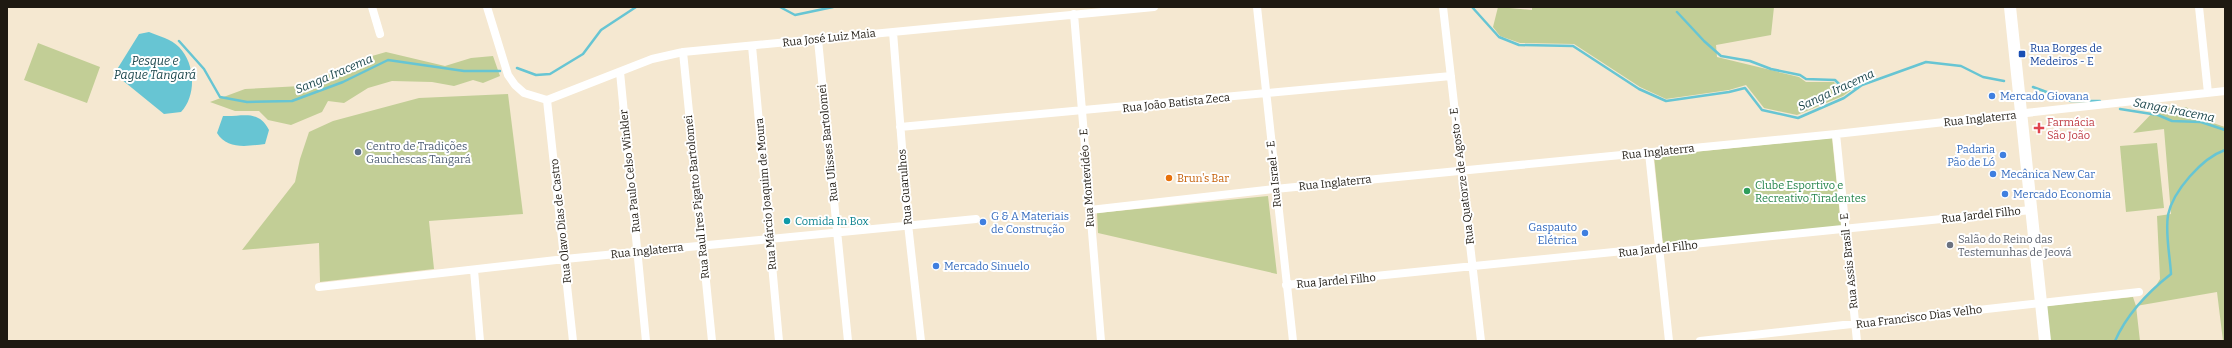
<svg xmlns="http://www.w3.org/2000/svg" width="2232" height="348" viewBox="0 0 2232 348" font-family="Bitter,serif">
	<rect width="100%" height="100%" fill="#f5e8d1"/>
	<path fill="#c2ce96" d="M1498,7L1532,10V7H1774L1771,35L1716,45L1717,57L1799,77L1806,82H1834L1840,89L1851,90L1843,96L1797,115L1764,108L1746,85L1729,90L1666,99L1640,87L1574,44L1520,43L1500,36L1493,27Z
		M38,43L100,67L87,103L24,80Z
		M386,52L445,66L471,58L493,56L500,76L483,83L473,80L454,86L432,82L392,81L368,88L344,103L328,101L322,112L291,125L268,120L259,111H235L210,102L245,89L301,86L365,58Z
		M508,94L523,214L429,221L434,269L320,282L319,243L242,250L295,182L300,159L309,132L333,121L419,98Z
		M2186,107L2204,120L2225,127V341H2223L2217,292L2136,306L2140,341H2049L2046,306L2133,297L2136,306L2154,289L2160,279L2157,216L2171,214L2164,129L2133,133L2157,108Z
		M1832,138L1841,226L1663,244L1654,156Z
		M2157,143L2164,208L2126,212L2120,146Z
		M1268,196L1277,274L1098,233L1097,213Z"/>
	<path fill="#67c5d3" d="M149,32C159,36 171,39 179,47C195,63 197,95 181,112L164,114L116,75V71L139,34Z
		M223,116C243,117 258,109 269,130L265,144C248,146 227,150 217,133Z"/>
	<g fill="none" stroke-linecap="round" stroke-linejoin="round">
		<path stroke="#67c5d3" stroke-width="2.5" d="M780,7L795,15L833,7
			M1472,7L1499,37L1519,45L1573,46L1639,89L1666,101L1729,92L1745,88L1762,110L1798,118L1844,98L1862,85L1926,62L1961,66L1983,77L2004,81
			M1677,12L1704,41L1721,56L1750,61L1771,69L1800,75L1806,79L1835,80L1841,86L1858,88
			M179,41L204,69L220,97L247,102L292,101L343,82L388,60L464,71H500
			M517,68L536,75L550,74L583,54L601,30L636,7
			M2033,87L2071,101H2100
			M2120,109L2158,115L2172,121L2201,122L2225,130
			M2115,341C2127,314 2148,292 2171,274C2170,255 2165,234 2168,215C2173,191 2202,158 2225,150"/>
		<path stroke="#fff" stroke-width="8" d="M372,7L380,34
			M487,7L508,75L515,85L524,93L547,100L652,59L683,52L1154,7
			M1257,7L1293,341
			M1443,7L1481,341
			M2199,7L2208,93
			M1074,14L1101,341
			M893,32L908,224L921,341
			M818,40L848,341
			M752,46L779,341
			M683,52L712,341
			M620,72L646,341
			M547,100L573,341
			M900,127L1451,76
			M1836,134L1857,341
			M1649,153L1669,341
			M1090,210L1275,189L1836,134L2225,91
			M474,270L480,341
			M1286,285L2031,210
			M319,287L565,259L976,219
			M1700,341L2139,292"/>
		<path stroke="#fff" stroke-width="12" d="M2010,7L2045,341"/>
	</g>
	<rect fill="#1a4fb4" stroke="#fff" stroke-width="1.5" x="2018" y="50" width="8" height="8" rx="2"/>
	<g fill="#3f7fe0" stroke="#fff" stroke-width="1.5">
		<circle cx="1992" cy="96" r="4"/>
		<circle cx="2003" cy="155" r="4"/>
		<circle cx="1993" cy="174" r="4"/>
		<circle cx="2005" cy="194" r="4"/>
		<circle cx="983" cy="222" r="4"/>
		<circle cx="1585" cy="233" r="4"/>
		<circle cx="936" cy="266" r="4"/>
	</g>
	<path fill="#e0444e" stroke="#fff" stroke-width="1.5" d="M2037 122h4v4h4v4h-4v4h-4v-4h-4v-4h4z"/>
	<circle fill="#5c6f8a" stroke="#fff" stroke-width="1.5" cx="358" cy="152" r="4"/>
	<circle fill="#e8710a" stroke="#fff" stroke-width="1.5" cx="1169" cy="178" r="4"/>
	<circle fill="#2e9e5b" stroke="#fff" stroke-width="1.5" cx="1747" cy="191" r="4"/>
	<circle fill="#0f9aa8" stroke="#fff" stroke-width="1.5" cx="787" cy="221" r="4"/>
	<circle fill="#6b7280" stroke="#fff" stroke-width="1.5" cx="1950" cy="245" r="4"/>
	<g text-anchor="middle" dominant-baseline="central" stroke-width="4" stroke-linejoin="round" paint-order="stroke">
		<g font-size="11" fill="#1e1911" stroke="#fff">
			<text transform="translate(829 38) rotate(-6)">Rua José Luiz Maia</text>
			<text transform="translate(1176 103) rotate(-6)">Rua João Batista Zeca</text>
			<text transform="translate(1980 119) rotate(-6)">Rua Inglaterra</text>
			<text transform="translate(828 143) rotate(-96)">Rua Ulisses Bartolomei</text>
			<text transform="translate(1658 152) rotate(-6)">Rua Inglaterra</text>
			<text transform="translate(630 171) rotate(-96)">Rua Paulo Celso Winkler</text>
			<text transform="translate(1274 174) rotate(-96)">Rua Israel - E</text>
			<text transform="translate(1462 176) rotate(-97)">Rua Quatorze de Agosto - E</text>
			<text transform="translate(1087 178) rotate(-94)">Rua Montevidéo - E</text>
			<text transform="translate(1335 183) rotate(-6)">Rua Inglaterra</text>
			<text transform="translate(905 187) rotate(-95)">Rua Guarulhos</text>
			<text transform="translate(766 194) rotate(-95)">Rua Márcio Joaquim de Moura</text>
			<text transform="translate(697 197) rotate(-96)">Rua Raul Ires Pigatto Bartolomei</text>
			<text transform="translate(1981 215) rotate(-6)">Rua Jardel Filho</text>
			<text transform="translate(561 221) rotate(-96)">Rua Olavo Dias de Castro</text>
			<text transform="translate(1658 249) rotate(-6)">Rua Jardel Filho</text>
			<text transform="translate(647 251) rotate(-6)">Rua Inglaterra</text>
			<text transform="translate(1849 261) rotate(-96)">Rua Assis Brasil - E</text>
			<text transform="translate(1336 281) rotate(-5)">Rua Jardel Filho</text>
			<text transform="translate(1919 317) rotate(-7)">Rua Francisco Dias Velho</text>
		</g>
		<g font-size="11" fill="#164399" stroke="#fff" text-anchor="start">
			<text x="2030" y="48">Rua Borges de<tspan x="2030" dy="13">Medeiros - E</tspan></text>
		</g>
		<g font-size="11" fill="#366cbe" stroke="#fff" text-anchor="start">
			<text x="2000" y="96">Mercado Giovana</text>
			<text x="1995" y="149" text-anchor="end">Padaria<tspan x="1995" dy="13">Pão de Ló</tspan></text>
			<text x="2001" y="174">Mecânica New Car</text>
			<text x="2013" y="194">Mercado Economia</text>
			<text x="991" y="216">G &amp; A Materiais<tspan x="991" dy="13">de Construção</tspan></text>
			<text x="1577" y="227" text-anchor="end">Gaspauto<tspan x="1577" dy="13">Elétrica</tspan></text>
			<text x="944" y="266">Mercado Sinuelo</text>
		</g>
		<g font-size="11" fill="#be3a42" stroke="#fff" text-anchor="start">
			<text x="2047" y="122">Farmácia<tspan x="2047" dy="13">São João</tspan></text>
		</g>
		<g font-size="11" fill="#4e5e75" stroke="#fff" text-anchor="start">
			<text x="366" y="146">Centro de Tradições<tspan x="366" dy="13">Gauchescas Tangará</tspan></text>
		</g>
		<g font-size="11" fill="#c56008" stroke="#fff" text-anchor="start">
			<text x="1177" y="178">Brun's Bar</text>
		</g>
		<g font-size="11" fill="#27864d" stroke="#fff" text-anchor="start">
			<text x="1755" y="185">Clube Esportivo e<tspan x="1755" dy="13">Recreativo Tiradentes</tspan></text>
		</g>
		<g font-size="11" fill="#0d838f" stroke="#fff" text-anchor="start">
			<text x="795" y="221">Comida In Box</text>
		</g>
		<g font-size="11" fill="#5b616d" stroke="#fff" text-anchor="start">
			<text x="1958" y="239">Salão do Reino das<tspan x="1958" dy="13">Testemunhas de Jeová</tspan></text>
		</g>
		<g font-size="12" font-style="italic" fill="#1c474d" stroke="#fff">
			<text x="155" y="61">Pesque e<tspan x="155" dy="14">Pague Tangará</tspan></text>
			<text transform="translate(334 74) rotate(-23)">Sanga Iracema</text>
			<text transform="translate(1836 90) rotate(-25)">Sanga Iracema</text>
			<text transform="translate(2174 110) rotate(11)">Sanga Iracema</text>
		</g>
	</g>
	<rect width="2232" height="348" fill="none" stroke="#1e1911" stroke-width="16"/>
</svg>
